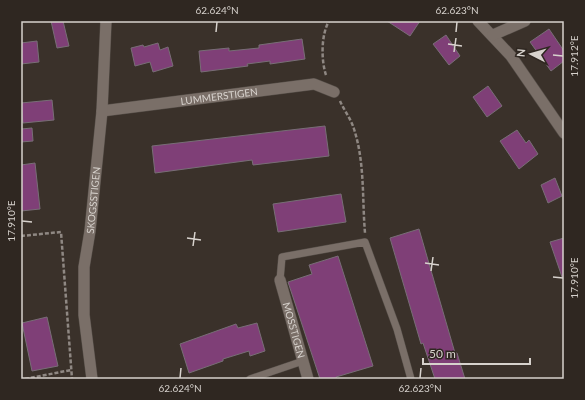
<svg xmlns="http://www.w3.org/2000/svg" width="585" height="400" viewBox="0 0 585 400" font-family="Lato,sans-serif">
	<rect width="100%" height="100%" fill="#3a312a"/>
	<path fill="#7f3f77" stroke="#786e76" d="M51,21H63L69,46L57,48Z
		M387,21H420L410,36Z
		M549,29L564,51V61L551,71L530,42Z
		M446,35L460,56L449,65L433,44Z
		M302,39L305,59L270,64V61L247,64L248,66L201,72L199,51L229,48V51L259,48V45Z
		M37,41L39,62L21,64V43Z
		M158,43L160,50L168,47L173,66L153,72L150,62L135,66L131,48L143,45L144,47Z
		M488,86L502,106L487,117L473,97Z
		M52,100L54,120L23,123L21,103Z
		M325,126L329,156L253,165L252,160L155,173L152,146Z
		M32,128L33,141L21,142V129Z
		M517,130L526,143L529,140L538,154L519,169L500,141Z
		M35,163L40,209L21,211V165Z
		M555,178L562,196L548,203L541,185Z
		M341,194L346,222L278,232L273,204Z
		M419,229L455,353H457L465,379H435L423,343L421,344L390,238Z
		M564,238V277H562L550,242Z
		M338,256L373,366L336,377L337,379H320L288,282L312,274L309,265Z
		M47,317L58,366L32,371L22,323Z
		M257,323L265,351L250,356L249,351L223,359V361L189,373L180,344L236,324L238,328Z"/>
	<g fill="none" stroke-linecap="round" stroke-linejoin="round">
		<g stroke="#544d47" stroke-width="8">
			<path id="service" d="M280,280L282,257L365,242L397,329L411,379
				M250,379L303,361"/>
		</g>
		<g stroke="#544d47" stroke-width="12">
			<g id="minor">
				<path d="M478,21L511,56L564,133"/>
				<path d="M493,35L525,21"/>
				<path id="s1" d="M102,111L314,84L334,92"/>
				<path id="s2" d="M280,280L308,379"/>
				<path id="s3" d="M92,379L84,315V267L90,231L102,111L106,21"/>
			</g>
		</g>
		<path stroke="#8f8883" stroke-width="2.5" stroke-dasharray="4 2" stroke-linecap="butt" d="M326,75C321,60 321,35 329,21
			M340,101C344,110 351,119 354,129C365,163 362,198 365,233
			M21,236L61,232L72,379
			M25,379L71,370"/>
		<use href="#service" stroke="#7a6f68" stroke-width="7"/>
		<use href="#minor" stroke="#7a6f68" stroke-width="11"/>
	</g>
	<path fill="none" stroke="#d7d2cd" stroke-width="1.5" d="M216,32L217,22M456,32L457,22M448,44L462,46M454,52L456,38M553,55L563,56M22,221L32,222M187,238L201,240M193,246L195,232M425,263L439,265M431,271L433,257M553,277L563,278M180,378L181,368M420,378L421,368"/>
	<g text-anchor="middle" dominant-baseline="central" stroke-width="4" stroke-linejoin="round" paint-order="stroke">
		<g font-size="10" fill="#d7d2cd" stroke="#2f2721">
			<text stroke="none"><textPath href="#s1" startOffset="118">LUMMERSTIGEN</textPath></text>
			<text stroke="none"><textPath href="#s3" startOffset="180">SKOGSSTIGEN</textPath></text>
			<text stroke="none"><textPath href="#s2" startOffset="52">MOSSTIGEN</textPath></text>
		</g>
	</g>
	<rect width="585" height="400" fill="none" stroke="#2f2721" stroke-width="44"/>
	<g transform="translate(531 54) rotate(276)" stroke="#2f2721" stroke-width="3" paint-order="stroke">
	<path d="M0-3L7 15L0 10L-7 15Z" fill="#d7d2cd"/>
	<text y="-6" font-size="11" font-weight="bold" text-anchor="middle" fill="#d7d2cd">N</text>
	</g>
	<path d="M423 358v6h107v-6" fill="none" stroke="#d7d2cd" stroke-width="2"/>
	<text x="429" y="358" font-size="12" fill="#d7d2cd" stroke="#2f2721" stroke-width="3" paint-order="stroke">50 m</text>
	<rect x="22" y="22" width="541" height="356" fill="none" stroke="#d7d2cd" stroke-width="1.5"/>
	<g font-size="10" text-anchor="middle" fill="#d7d2cd">
		<text x="217" y="14">62.624°N</text>
		<text x="457" y="14">62.623°N</text>
		<text transform="translate(574 56) rotate(-90)" y="4">17.912°E</text>
		<text transform="translate(11 221) rotate(-90)" y="4">17.910°E</text>
		<text transform="translate(574 278) rotate(-90)" y="4">17.910°E</text>
		<text x="180" y="392">62.624°N</text>
		<text x="420" y="392">62.623°N</text>
	</g>
</svg>
